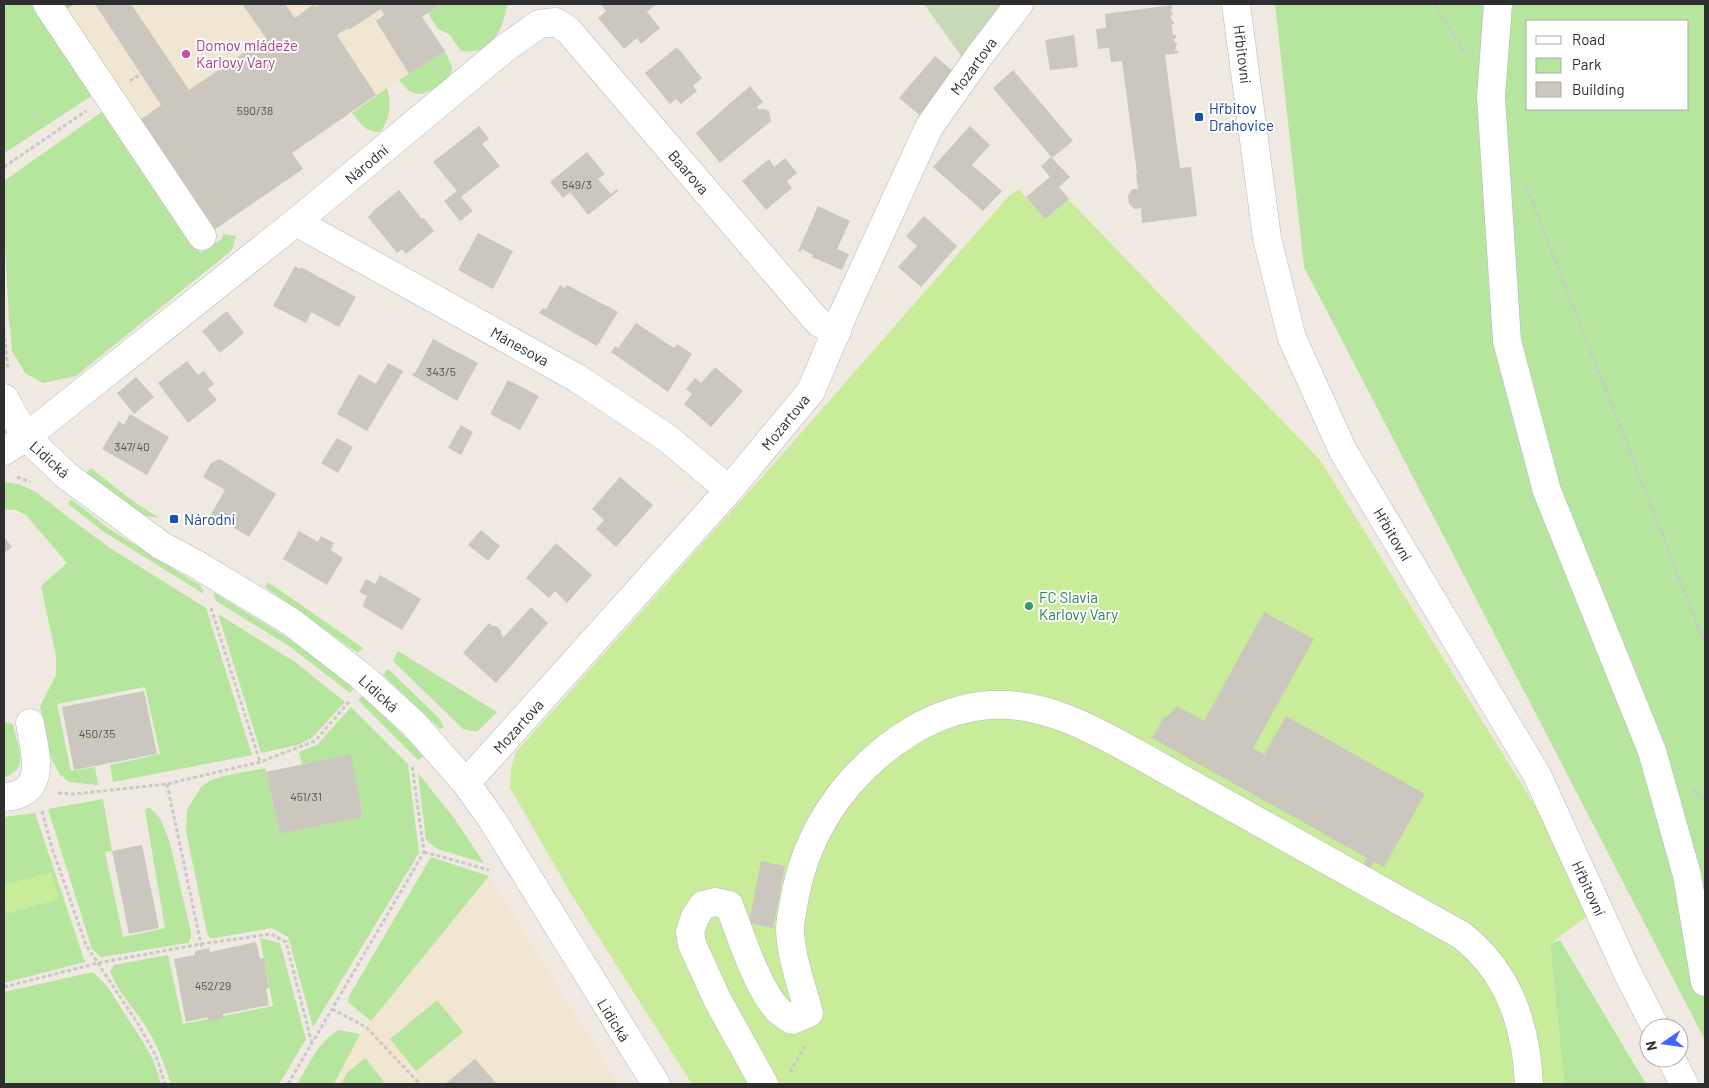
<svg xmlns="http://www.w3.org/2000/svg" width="1709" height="1088" viewBox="0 0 1709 1088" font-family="Barlow,sans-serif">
	<rect width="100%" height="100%" fill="#efe9e1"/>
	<path fill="#f0e6d1" d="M61,4H442L422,17L445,51L376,95L293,153L303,169L211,232Z
		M489,876L619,1084H334L360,1034Z"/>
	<path fill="#b6e59e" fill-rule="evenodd" d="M4,4H38L93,95L6,152L4,150Z
		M441,4H507C503,30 492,56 461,51L449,34L438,29L428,13Z
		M1275,4H1705V1040L1304,267ZM1528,21H1688V109H1528Z
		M445,51C447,57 452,64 452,70C451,80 428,94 418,94C409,93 404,86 399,80Z
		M387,88C392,103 390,120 380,132C364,131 362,125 352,113Z
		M103,111L200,253L222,239L223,234L236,236L232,250L76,376L43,383L25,373L12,351L10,326L9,322L4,223V181Z
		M91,468L130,499L159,518L143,515L86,473Z
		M4,482L19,484L36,492L72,520L113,550L206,608L252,755L113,782L110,765L160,754L145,687L57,704L71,771L95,767L98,785L69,782L59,773L51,758L40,706L56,675V656L41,586L67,563L26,515L16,510L4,509Z
		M71,499L108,528L201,586L204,594L104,532L68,504Z
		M268,582L363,648L358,653L265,587Z
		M213,592L291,640L354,688L350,693L289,646L216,601Z
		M218,614L295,662L345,702L312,738L298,745L261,753Z
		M398,651L497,712L477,732L463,729L393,661Z
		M388,669L439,718L444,728L440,729L383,675Z
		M363,695L424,756L418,760L358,700Z
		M351,707L408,764L419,853L313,1027L288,937L272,928L215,938H210L207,933L186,831L187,810L201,787L211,780L224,776L265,768L280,834L363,817L351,755L302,764L299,752L318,744Z
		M4,722L13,724C16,744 32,768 4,778Z
		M418,773L454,818L484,863L437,849L426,840Z
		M103,799L112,851L105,852L123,937L165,928L145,810L149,807L160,818L169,840L191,932V938L188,943L101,957L92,949L48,809Z
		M35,813L85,962L4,983V817Z
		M431,857L489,876L371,1021L348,1002L349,996Z
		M260,938L280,943L306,1039L279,1084H171C164,1063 156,1042 144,1024C132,1006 117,990 110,971L114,965L168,955L183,1024L273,1006Z
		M1560,940L1646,1084H1564L1550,944Z
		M93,972L107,986L145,1045L154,1062L161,1084H4V992Z
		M437,1000L463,1032L416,1071L390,1039Z
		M339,1030L360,1034L334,1084H297C309,1065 318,1041 339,1030Z
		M365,1058L384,1082L383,1084H341L347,1073Z"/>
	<path fill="#c8d9b8" d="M924,4H1005L964,60Z"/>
	<path fill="#c9ec9a" d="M1019,189L1045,219L1068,199L1320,460L1542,817L1587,916L1550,944L1564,1084H692L573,897L510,788L511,768L516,752L787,449L1007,198Z
		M51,872L59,899L7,914L4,903V885Z"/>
	<path fill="#cbc7bf" d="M61,4H75L65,10Z
		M95,4H131L189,90L266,38L242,4H285L295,18L314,4L316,7L321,4H441L422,17L445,51L409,74L376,21L384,15L381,9L349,30L348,28L337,35L376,95L292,153L303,169L211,232L137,122L161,105Z
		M600,4H657L647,12L660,28L641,44L637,38L624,49L598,18L606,11Z
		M1172,5V9H1170L1173,15L1171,16L1172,21H1174V24H1172L1173,35H1176V38L1174,39L1175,43H1177L1175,51L1178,50V53L1165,55L1180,168L1191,167L1197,216L1142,223L1141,208L1135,209L1129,204L1128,196L1132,189H1138L1136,174H1137L1122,61L1111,62L1109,48L1098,49L1096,29L1106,28L1105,14Z
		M1074,35L1078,67L1050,70L1045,40Z
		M677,47L702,78L693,86L697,91L681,104L676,99L670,104L645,73Z
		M935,56L954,72L922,117L899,98Z
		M1013,70L1073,141L1052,158L993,88Z
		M750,86L763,102L757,107L759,109H765L769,111L771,121L720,163L696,133Z
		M479,126L489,139L482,144L500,166L461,197L473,211L460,221L444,201L457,191L433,162Z
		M970,126L990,145L972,165L1002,191L983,211L933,167Z
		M587,152L605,174L598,179L611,194L617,189L618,191L588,215L570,192L563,198L550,182Z
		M1051,157L1070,177L1059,187L1069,199L1045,219L1026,197L1050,177L1041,166Z
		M785,158L797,173L787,181L792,188L766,210L742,181L769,159L774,167Z
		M399,190L422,219L424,218L434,231L406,254L402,249L397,253L368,217L373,213L372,212Z
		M818,206L850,221L837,249L849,254L842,270L812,257L813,255L802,249L801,252L798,251Z
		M924,216L957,246L921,287L898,267L917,246L906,236Z
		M478,233L513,251L493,289L458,270Z
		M295,266L300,269L301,267L356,297L339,327L311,312L306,323L273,306Z
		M560,285L565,288L567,285L618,312L597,346L539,313L543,308L546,309Z
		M227,311L244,333L220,353L202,331Z
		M636,323L674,348L677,344L692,354L668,392L611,352L615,346L618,348Z
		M433,339L478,363L457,401L412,375L414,372L415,373Z
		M187,361L198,375L204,371L214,384L208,389L217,400L188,423L158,383Z
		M388,363L403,371L367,431L337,414L359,374L376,384Z
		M715,367L743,391L711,427L684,404L692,394L686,389L695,378L701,383Z
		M136,377L154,397L134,414L117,393Z
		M508,380L539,396L520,430L490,414Z
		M130,414L169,437L147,475L102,449L119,421L124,425Z
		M461,425L473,432L461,455L448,448Z
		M337,438L353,447L338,473L321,463Z
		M220,459L276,494L249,537L211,514L225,490L203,477L211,463Z
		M620,477L653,505L616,547L596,529L604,520L592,509Z
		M481,530L500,546L488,561L468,545Z
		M299,531L318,542L321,536L334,543L331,550L343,558L327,585L283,559Z
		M4,537L12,547L4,553Z
		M556,543L592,575L567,603L555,591L549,598L526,578Z
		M380,575L421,599L402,630L362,606L367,596L359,592L366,579L375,584Z
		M531,607L548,623L496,683L463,653L489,623L492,626H496L501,630V634L504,637Z
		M1264,612L1314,639L1253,748L1264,755L1286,716L1425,794L1384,867L1374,862L1367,874L1360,870L1367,858L1152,738L1164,717H1167L1177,706L1204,721Z
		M144,691L157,754L74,770L62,707Z
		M351,754L363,817L280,834L266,772Z
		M142,845L159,928L129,934L112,851Z
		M761,861L785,866L773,928L749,923Z
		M256,942L260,959L264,958L269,988L266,989L269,1005L223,1014V1018L209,1021L208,1017L186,1022L174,959L195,955V951L209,948L210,952Z
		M475,1059L497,1084H445Z"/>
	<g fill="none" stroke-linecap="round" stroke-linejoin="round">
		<g stroke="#b4b7c1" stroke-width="29">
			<path id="minor" d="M47,4L202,236
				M1236,4L1267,238L1292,338L1343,451L1537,775L1628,974L1656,1028
				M1498,4L1491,97L1507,341L1547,491L1652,751L1687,875L1705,982
				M296,222L577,378L667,438L729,490
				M4,398L26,437L67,476L162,546L196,564L290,621L361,676L413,723L466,783L493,821L656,1084
				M4,451L26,437L296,222L504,49L539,24L556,22L568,30L818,322L837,332
				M466,783L729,490L811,391L845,310L929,127L980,55L1019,4
				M4,797C49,794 35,753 30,723
				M1671,1058L1684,1084
				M764,1084L718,1001L692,944L690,932L695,917L703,905L715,902L729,905C740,933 758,991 779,1011C783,1014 788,1017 792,1020L809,1013C802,986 791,958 790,930C790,922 792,914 793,907C800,861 819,819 849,784C885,743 934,709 990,705C1048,701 1103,735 1152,762C1182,779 1212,796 1243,813C1315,853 1388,894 1461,935C1509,972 1526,1025 1529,1084"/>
		</g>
		<path stroke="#c9c9c9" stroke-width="3" stroke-dasharray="4 2.5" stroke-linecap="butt" d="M1435,4L1465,54
			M130,81L141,74
			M4,167L86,111
			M1527,188L1705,644
			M4,331L8,370
			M17,477L30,482
			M211,608L260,762
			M167,784L202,949
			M1693,789L1705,801
			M58,793L75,794L167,784L260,762L315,741L349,702
			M42,811L52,848L86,945L138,1024L156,1056L165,1084
			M424,852L489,870
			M4,987L98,963L201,944L271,934L286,942L312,1044
			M332,1009L366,1027L420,1084
			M790,1072L805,1046
			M288,1084L424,852L412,765"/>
		<use href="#minor" stroke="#fff" stroke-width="28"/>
	</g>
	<circle fill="#d1479c" stroke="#fff" stroke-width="2" cx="186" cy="54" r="5"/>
	<g fill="#1a4fb4" stroke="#fff" stroke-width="2">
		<rect x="1194" y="112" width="10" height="10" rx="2.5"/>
		<rect x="169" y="514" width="10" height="10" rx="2.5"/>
	</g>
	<circle fill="#2e9e5b" stroke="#fff" stroke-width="2" cx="1029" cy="606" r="5"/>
	<g text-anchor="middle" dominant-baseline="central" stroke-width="4" stroke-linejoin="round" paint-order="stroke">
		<g font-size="12" fill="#555452">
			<text x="255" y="110">590/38</text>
			<text x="577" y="184">549/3</text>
			<text x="441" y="371">343/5</text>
			<text x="132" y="446">347/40</text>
			<text x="97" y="733">450/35</text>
			<text x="306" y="796">451/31</text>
			<text x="213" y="985">452/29</text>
		</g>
		<g font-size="15" fill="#b23c85" stroke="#fff" text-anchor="start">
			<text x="196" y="45">Domov mládeže<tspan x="196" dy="17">Karlovy Vary</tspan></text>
		</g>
		<g font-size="15" fill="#2e2e2e" stroke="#fff">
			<text transform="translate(1243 54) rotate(83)">Hřbitovní</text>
			<text transform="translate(973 66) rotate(-54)">Mozartova</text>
			<text transform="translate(366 164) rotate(-40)">Národní</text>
			<text transform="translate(689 172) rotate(49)">Baarova</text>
			<text transform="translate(520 346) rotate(29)">Mánesova</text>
			<text transform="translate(785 422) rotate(-51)">Mozartova</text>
			<text transform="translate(50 459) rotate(42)">Lidická</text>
			<text transform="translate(1393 534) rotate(59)">Hřbitovní</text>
			<text transform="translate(379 693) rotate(42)">Lidická</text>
			<text transform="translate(518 726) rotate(-48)">Mozartova</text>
			<text transform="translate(1589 888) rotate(65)">Hřbitovní</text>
			<text transform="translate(614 1020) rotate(58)">Lidická</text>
		</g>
		<g font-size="15" fill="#164399" stroke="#fff" text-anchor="start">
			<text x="1209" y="108">Hřbitov<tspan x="1209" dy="17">Drahovice</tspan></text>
			<text x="184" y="519">Národní</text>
		</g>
		<g font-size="15" fill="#27864d" stroke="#fff" text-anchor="start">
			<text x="1039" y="597">FC Slavia<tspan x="1039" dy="17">Karlovy Vary</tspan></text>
		</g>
	</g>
	<rect width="1709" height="1088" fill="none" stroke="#2e2e2e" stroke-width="10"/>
	<rect x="1526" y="20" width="162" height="90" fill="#ffffff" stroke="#ababab"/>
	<rect x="1536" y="36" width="25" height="8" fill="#ffffff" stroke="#ababab"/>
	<text x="1572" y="45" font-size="15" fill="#2e2e2e">Road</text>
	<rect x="1536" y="58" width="25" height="15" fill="#b6e59e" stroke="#ababab"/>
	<text x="1572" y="70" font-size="15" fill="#2e2e2e">Park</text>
	<rect x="1536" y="82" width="25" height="15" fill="#cbc7bf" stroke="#ababab"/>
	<text x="1572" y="95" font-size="15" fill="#2e2e2e">Building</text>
	<g transform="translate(1664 1043) rotate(257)"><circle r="24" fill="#ffffff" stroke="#ababab"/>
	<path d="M0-4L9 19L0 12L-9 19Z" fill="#4264fb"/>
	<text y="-8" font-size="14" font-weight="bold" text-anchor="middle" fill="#2e2e2e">N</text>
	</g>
</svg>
